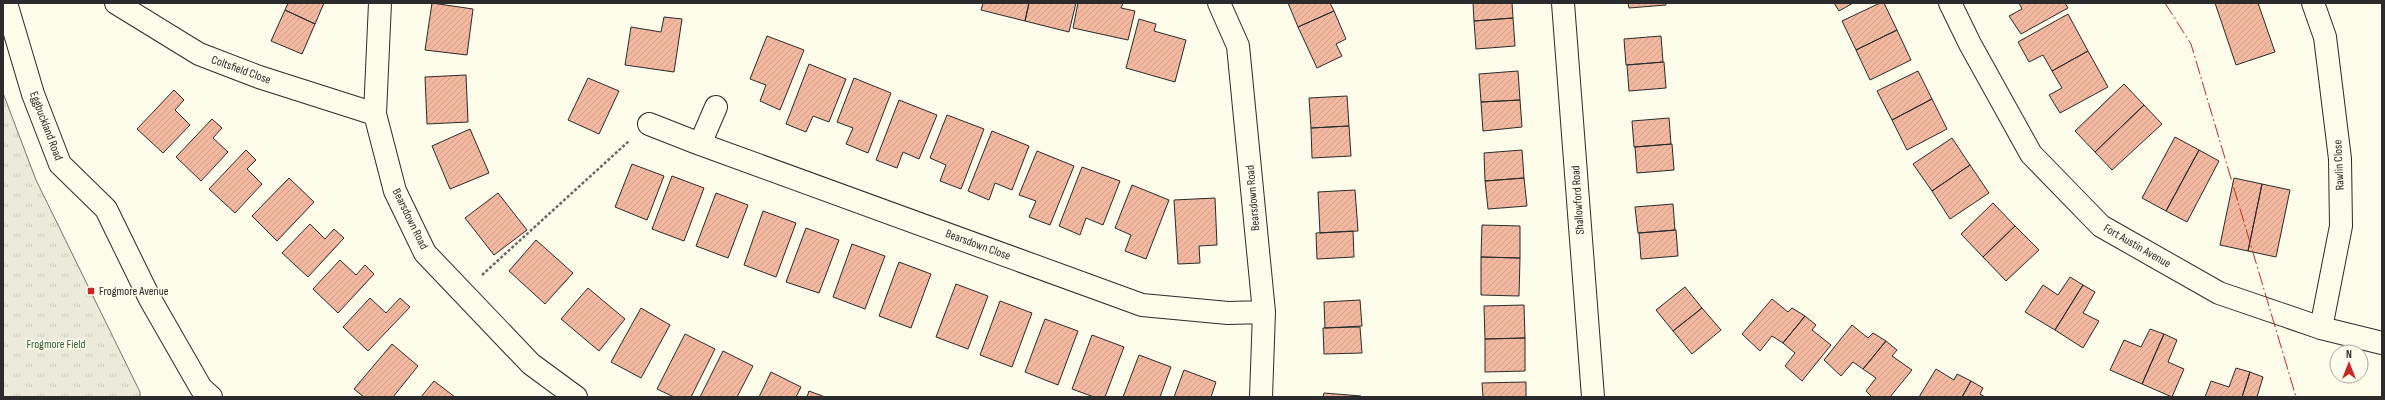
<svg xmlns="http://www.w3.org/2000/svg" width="2385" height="400" viewBox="0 0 2385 400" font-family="'Sofia Sans Condensed',sans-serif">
	<defs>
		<pattern id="park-tufts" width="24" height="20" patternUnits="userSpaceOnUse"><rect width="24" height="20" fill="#ecebdb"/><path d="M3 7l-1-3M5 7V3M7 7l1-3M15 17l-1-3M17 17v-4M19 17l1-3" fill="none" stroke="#cbcabc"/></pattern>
		<pattern id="building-hatch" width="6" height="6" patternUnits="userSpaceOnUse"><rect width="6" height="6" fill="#f2b8a0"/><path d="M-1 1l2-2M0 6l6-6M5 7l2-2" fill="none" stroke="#d09e8a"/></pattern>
	</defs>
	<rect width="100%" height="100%" fill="#fdfbea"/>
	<path fill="url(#park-tufts)" stroke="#74746e" d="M3,93L36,180L140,392V397H3Z"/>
	<path fill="url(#building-hatch)" stroke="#2b2b2b" d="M288,3H324L315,24L285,10Z
		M432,3L473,9L467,55L425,50Z
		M983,3H1029L1025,21L981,10Z
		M1029,3H1076L1069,32L1025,21Z
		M1078,3H1123L1121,8L1135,11L1128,40L1073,28Z
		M1288,3H1330L1334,11L1298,27Z
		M1473,3H1512L1513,18L1474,21Z
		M1628,3H1666V5L1629,8Z
		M1834,3H1853L1839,11Z
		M1880,3H1884L1897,30L1856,50L1842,21Z
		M2019,3H2065L2068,8L2021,34L2009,16L2022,9Z
		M2215,3H2258L2275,52L2236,65Z
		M285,10L315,24L302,54L271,41Z
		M1334,11L1346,39L1336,44L1342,56L1317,68L1298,27Z
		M2068,14L2088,51L2052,71L2043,55L2029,62L2018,42Z
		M664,17L682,19L674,72L625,65L631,27L661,32Z
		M1513,18L1515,46L1476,49L1474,21Z
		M1139,19L1156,24L1154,31L1186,40L1175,82L1126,68Z
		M1897,30L1911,60L1870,80L1856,50Z
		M767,36L804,50L780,110L760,101L766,85L750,79Z
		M1661,36L1663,62L1626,65L1624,39Z
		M2088,51L2108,87L2060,113L2049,95L2062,88L2052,71Z
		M1664,62L1666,88L1629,91L1627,65Z
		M809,64L846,79L829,122L813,116L806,132L786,124Z
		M1518,71L1520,100L1481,102L1479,74Z
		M1918,71L1932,99L1892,120L1877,91Z
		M466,75L468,122L427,124L425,77Z
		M588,78L619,91L599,134L568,120Z
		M854,78L891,93L868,153L846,144L853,128L837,122Z
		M2124,84L2144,105L2095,152L2075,131Z
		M174,90L184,100L175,110L190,125L163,153L137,129Z
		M1347,96L1349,126L1311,128L1309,98Z
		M1932,99L1947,129L1907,150L1892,120Z
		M899,100L937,115L919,159L903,152L897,168L876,160Z
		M1520,100L1522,127L1483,131L1481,102Z
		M2144,105L2162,124L2112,170L2095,152Z
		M947,115L984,129L961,189L940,181L946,165L930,158Z
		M1669,118L1671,144L1634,147L1632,121Z
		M212,119L222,128L213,138L228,152L201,181L176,157Z
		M1349,126L1351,156L1312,158L1311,128Z
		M470,129L489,173L450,189L432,146Z
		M992,131L1029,146L1012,190L995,183L989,200L968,191Z
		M2175,137L2199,150L2166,211L2142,198Z
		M1952,138L1970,165L1932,191L1913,164Z
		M1672,144L1674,170L1637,173L1635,147Z
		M246,150L256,160L247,169L262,184L235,213L209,189Z
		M1522,150L1524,178L1485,181L1484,153Z
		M2199,150L2219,161L2187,222L2166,211Z
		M1037,151L1074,166L1050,225L1029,217L1036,201L1019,195Z
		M632,164L664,176L647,220L615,207Z
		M1970,165L1989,193L1950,219L1932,191Z
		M1082,167L1120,181L1103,225L1086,218L1080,235L1059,226Z
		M672,176L704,188L684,241L652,229Z
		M289,178L314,202L277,241L252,216Z
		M1524,178L1527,206L1488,209L1485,181Z
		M2234,178L2262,184L2248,251L2220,245Z
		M2262,184L2290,190L2276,257L2248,251Z
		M1132,185L1169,200L1146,259L1125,251L1131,235L1115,228Z
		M1355,190L1358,231L1320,233L1318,192Z
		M498,193L527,230L494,255L465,218Z
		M716,193L748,205L728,258L696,246Z
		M1215,198L1217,245L1199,246L1200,263L1178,264L1174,200Z
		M1993,203L2015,226L1983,257L1961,234Z
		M1673,204L1675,230L1638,233L1635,207Z
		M763,211L796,223L776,277L744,265Z
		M310,224L325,239L334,229L344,238L308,277L282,253Z
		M1482,225L1520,226V258L1481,257Z
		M2015,226L2039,250L2006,281L1983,257Z
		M806,228L839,240L819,293L786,282Z
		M1676,230L1678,256L1641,259L1639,233Z
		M1353,231L1354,257L1317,259L1316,233Z
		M536,240L573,273L545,304L509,271Z
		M852,244L885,256L865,309L833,297Z
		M1481,257L1520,258L1519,296L1481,295Z
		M340,260L356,275L365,265L374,274L338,313L313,289Z
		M899,262L931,274L911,328L879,316Z
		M2070,277L2083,285L2055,330L2025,312L2043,285L2058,295Z
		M956,284L988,296L968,349L936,337Z
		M2083,285L2095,292L2083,313L2099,321L2083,348L2055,330Z
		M1685,287L1702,308L1673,331L1656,310Z
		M588,288L625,319L599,351L561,319Z
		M370,298L386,313L400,298L410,307L368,351L343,327Z
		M1772,299L1788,312L1792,308L1805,316L1783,343L1772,336L1760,351L1742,334Z
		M1360,300L1362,326L1325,328L1324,302Z
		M1000,301L1032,313L1012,367L980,355Z
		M1524,305L1525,338L1485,339L1484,306Z
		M641,308L670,325L641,378L611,362Z
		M1702,308L1721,330L1692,354L1673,331Z
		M1805,316L1816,325L1812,330L1831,345L1802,381L1785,366L1795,353L1783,343Z
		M1045,319L1078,331L1058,385L1025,372Z
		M1852,325L1868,338L1873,333L1886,341L1863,369L1853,362L1841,376L1824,360Z
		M1360,327L1362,353L1324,354L1323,328Z
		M2150,329L2164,334L2142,384L2110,370L2124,340L2141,347Z
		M685,334L715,349L691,397H674L657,389Z
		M2164,334L2177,340L2168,362L2184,369L2172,397L2142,384Z
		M1092,335L1124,347L1105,397H1094L1072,389Z
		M1525,338V371L1485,372V339Z
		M1886,341L1897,350L1892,356L1912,370L1890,397H1872L1866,391L1876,378L1863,369Z
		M392,344L418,366L393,397H364L354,389Z
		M723,351L753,366L737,397H700Z
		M1139,355L1171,367L1160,397H1123Z
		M2236,368L2250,372L2242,397H2205L2211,381L2229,387Z
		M1936,369L1954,380L1957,374L1971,381L1962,397H1919Z
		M1184,370L1216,382L1211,397H1174Z
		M771,372L801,387L796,397H759Z
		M2250,372L2263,377L2257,397H2242Z
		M434,381L455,397H421Z
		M1971,381L1983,388L1980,394L1985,397H1962Z
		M1526,382V397H1483L1482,383Z
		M809,391L825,397H807Z
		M1324,393L1361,396V397H1323Z"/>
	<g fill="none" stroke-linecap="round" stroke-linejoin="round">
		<g stroke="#2b2b2b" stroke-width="24">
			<path id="minor" d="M6,3L33,94L60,164L106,209L150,299L201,388L211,397
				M116,3L199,54L259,77L375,114
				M380,3L375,114L395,191L425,253L531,364L576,397
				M1219,3L1238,46L1264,312L1261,397
				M1563,3L1593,397
				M1950,3L1970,44L2031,154L2101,226L2219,293L2321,328L2382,343
				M2313,3L2325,37L2340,159L2341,226L2321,328
				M649,124L700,144L1142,305L1228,313L1264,312
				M700,144L716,107"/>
		</g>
		<path stroke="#6a6964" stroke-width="2.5" stroke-dasharray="3 2" stroke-linecap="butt" d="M482,275L629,141"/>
		<use href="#minor" stroke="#fdfbea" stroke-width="22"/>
		<path stroke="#c62828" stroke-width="1" stroke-dasharray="14 3 2 3" stroke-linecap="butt" d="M2165,3L2191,44L2296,397"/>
	</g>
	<rect fill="#c62828" stroke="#fdfbea" stroke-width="1.5" x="87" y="287" width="8" height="8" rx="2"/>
	<g text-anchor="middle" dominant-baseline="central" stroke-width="3" stroke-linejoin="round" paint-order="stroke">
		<g font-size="12" fill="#2b2b2b" stroke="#fdfbea">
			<text transform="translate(241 70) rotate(20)">Coltsfield Close</text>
			<text transform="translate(46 126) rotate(69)">Eggbuckland Road</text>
			<text transform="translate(2339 165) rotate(-93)">Rawlin Close</text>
			<text transform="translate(1253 198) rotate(-95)">Bearsdown Road</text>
			<text transform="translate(1578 200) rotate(-94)">Shallowford Road</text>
			<text transform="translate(410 219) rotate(64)">Bearsdown Road</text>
			<text transform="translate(978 245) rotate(20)">Bearsdown Close</text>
			<text transform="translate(2137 246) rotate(30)">Fort Austin Avenue</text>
		</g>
		<g font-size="12" fill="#2b2b2b" stroke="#fdfbea" text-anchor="start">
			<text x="99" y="291">Frogmore Avenue</text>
		</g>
		<g font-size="12" fill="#34623c" stroke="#fdfbea">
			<text x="56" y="344">Frogmore Field</text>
		</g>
	</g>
	<rect width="2385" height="400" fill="none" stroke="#2b2b2b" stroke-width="8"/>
	<g transform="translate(2349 364)"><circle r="19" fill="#fdfbea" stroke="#a9a89e"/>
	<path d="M0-3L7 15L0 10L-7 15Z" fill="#c62828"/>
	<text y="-6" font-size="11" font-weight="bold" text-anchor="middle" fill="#2b2b2b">N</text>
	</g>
</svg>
